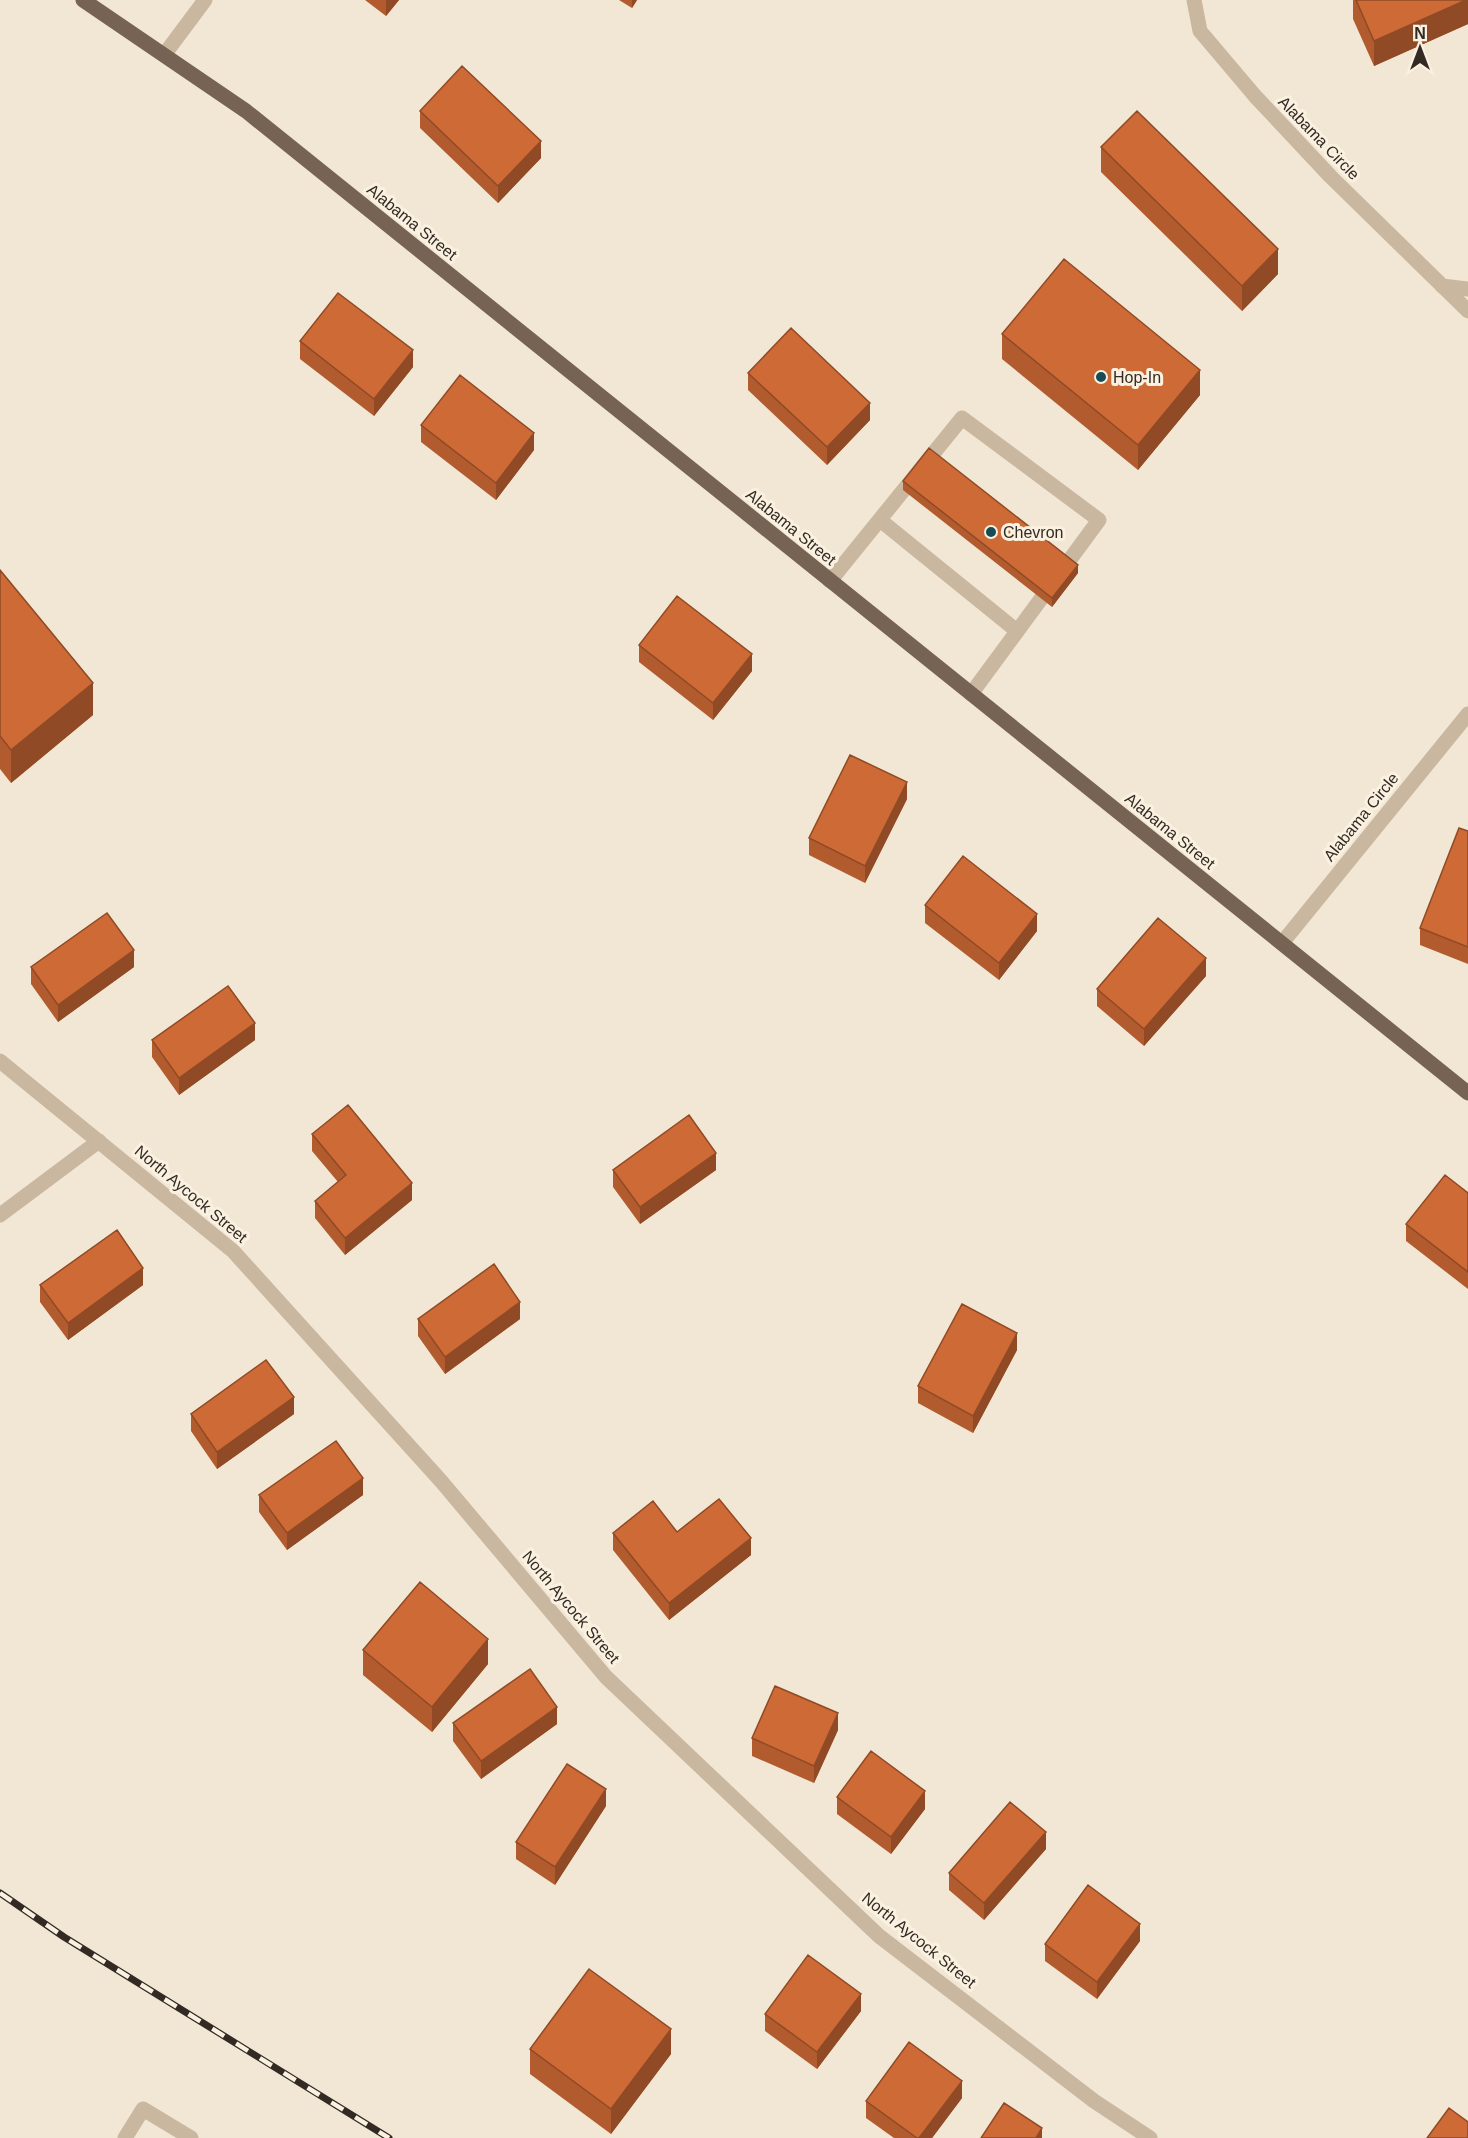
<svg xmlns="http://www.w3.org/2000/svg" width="1468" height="2138" viewBox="0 0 1468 2138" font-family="Arial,sans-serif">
	<rect width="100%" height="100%" fill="#f2e7d4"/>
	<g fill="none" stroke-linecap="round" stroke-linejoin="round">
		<path stroke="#cab7a0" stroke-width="15" d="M1194,0L1200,31L1255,96L1331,177L1468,311
			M164,55L205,0
			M1442,286L1468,289
			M880,520L1017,631
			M830,581L962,418L1099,520L971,694
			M1282,943L1468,714
			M0,1061L233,1251L441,1481L606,1677L879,1936L1094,2101L1150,2138
			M0,1215L99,1141
			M125,2138L143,2109L191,2138"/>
		<path stroke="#766353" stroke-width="15" d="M83,0L246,111L1468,1093"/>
		<g stroke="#332a24" stroke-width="7">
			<path id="rail" d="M0,1893L64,1937L389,2138"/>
		</g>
		<use href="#rail" stroke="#faf1e0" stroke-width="4.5" stroke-dasharray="14" stroke-linecap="butt"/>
	</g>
	<path fill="#b15b2e" d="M365,0H399L386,16Z
		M619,0H637L632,8Z
		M1353,0H1468V24L1374,66L1353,19Z
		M420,111L541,158L498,203L420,128Z
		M1101,147L1278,274L1242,311L1101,172Z
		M1002,334L1200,395L1138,470L1002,359Z
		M300,341L413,367L374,416L300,359Z
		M748,373L870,420L827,465L748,390Z
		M421,425L534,450L496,500L421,442Z
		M903,481L1078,573L1052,607L903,490Z
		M0,570L93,715L11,783L0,769Z
		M639,645L752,671L713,720L639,662Z
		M907,799L865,883L809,855V838Z
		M1468,831V964L1420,945V928Z
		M925,905L1037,931L999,980L925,923Z
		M31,967H134L58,1022L31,984Z
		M1206,976L1144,1046L1097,1006V989Z
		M152,1040H255L179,1095L152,1057Z
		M312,1134L412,1200L345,1255L315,1218V1201L338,1182L312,1151Z
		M613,1170H716L640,1224L613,1187Z
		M1468,1193V1289L1406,1241V1224Z
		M40,1285H143L68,1340L40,1302Z
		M418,1319H520L445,1374L418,1336Z
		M1017,1350L973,1433L918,1403V1386Z
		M191,1414H294L217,1469L191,1431Z
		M259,1495H363L287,1550L259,1512Z
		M677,1532L751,1555L669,1620L613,1550V1533Z
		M363,1650L488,1664L432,1732L363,1675Z
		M453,1723L557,1724L481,1779L453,1741Z
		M838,1730L814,1783L752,1756V1738Z
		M837,1797L925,1809L891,1854L837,1814Z
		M606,1806L555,1885L516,1859V1842Z
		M1046,1849L984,1920L949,1890V1873Z
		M1140,1941L1097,1999L1045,1961V1944Z
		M861,2011L817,2069L765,2031V2014Z
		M530,2049L671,2054L611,2134L530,2074Z
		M962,2098L932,2138H894L866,2118V2101Z"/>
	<path fill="#904a26" d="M386,0H399L386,16Z
		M632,0H637L632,8Z
		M1466,0H1468V24L1374,66V41Z
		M541,141V158L498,203V186Z
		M1278,249V274L1242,311V286Z
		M413,350V367L374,416V399Z
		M1200,370V395L1138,470V445Z
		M870,403V420L827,465V447Z
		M534,433V450L496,500V483Z
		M1078,565V573L1052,607V598Z
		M752,654V671L713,720V703Z
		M93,683V715L11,783V750Z
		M907,782V799L865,883V866Z
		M1037,914V931L999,980V963Z
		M134,950V967L58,1022V1005Z
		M1206,958V976L1144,1046V1029Z
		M255,1023V1040L179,1095V1078Z
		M716,1153V1170L640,1224V1207Z
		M412,1183V1200L345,1255V1238Z
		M143,1268V1285L68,1340V1323Z
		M520,1302V1319L445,1374V1357Z
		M1017,1333V1350L973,1433V1416Z
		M294,1397V1414L217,1469V1452Z
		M363,1478V1495L287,1550V1533Z
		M751,1538V1555L669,1620V1603Z
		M488,1639V1664L432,1732V1707Z
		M557,1707V1724L481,1779V1761Z
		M838,1713V1730L814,1783V1766Z
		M606,1789V1806L555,1885V1867Z
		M925,1791V1809L891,1854V1837Z
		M1046,1832V1849L984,1920V1903Z
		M1140,1924V1941L1097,1999V1982Z
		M861,1994V2011L817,2069V2052Z
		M671,2029V2054L611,2134V2109Z
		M962,2081V2098L932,2138H919Z
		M1042,2128V2138H1036Z"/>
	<path fill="#ce6a36" stroke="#904a26" stroke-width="1.5" d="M1356,0H1466L1374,41Z
		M462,66L541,141L498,186L420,111Z
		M1137,111L1278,249L1242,286L1101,147Z
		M1064,259L1200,370L1138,445L1002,334Z
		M338,293L413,350L374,399L300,341Z
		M791,328L870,403L827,447L748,373Z
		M460,375L534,433L496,483L421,425Z
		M929,448L1078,565L1052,598L903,481Z
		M0,570L93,683L11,750L0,736Z
		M677,596L752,654L713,703L639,645Z
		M850,755L907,782L865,866L809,838Z
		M1459,828L1468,831V947L1420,928Z
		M963,856L1037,914L999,963L925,905Z
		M107,913L134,950L58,1005L31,967Z
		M1158,918L1206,958L1144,1029L1097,989Z
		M228,986L255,1023L179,1078L152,1040Z
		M348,1105L412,1183L345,1238L315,1201L346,1175L312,1134Z
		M689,1115L716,1153L640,1207L613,1170Z
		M1445,1175L1468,1193V1272L1406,1224Z
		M117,1230L143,1268L68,1323L40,1285Z
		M494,1264L520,1302L445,1357L418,1319Z
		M962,1304L1017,1333L973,1416L918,1386Z
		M266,1360L294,1397L217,1452L191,1414Z
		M336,1441L363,1478L287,1533L259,1495Z
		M719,1499L751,1538L669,1603L613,1533L653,1501L677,1532Z
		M420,1582L488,1639L432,1707L363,1650Z
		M530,1669L557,1707L481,1761L453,1723Z
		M775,1686L838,1713L814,1766L752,1738Z
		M871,1751L925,1791L891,1837L837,1797Z
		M567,1764L606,1789L555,1867L516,1842Z
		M1010,1802L1046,1832L984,1903L949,1873Z
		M1088,1885L1140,1924L1097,1982L1045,1944Z
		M808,1955L861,1994L817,2052L765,2014Z
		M589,1969L671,2029L611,2109L530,2049Z
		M909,2042L962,2081L919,2138H917L866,2101Z
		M1004,2103L1042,2128L1036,2138H981Z
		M1449,2108L1468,2122V2138H1427Z"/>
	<g fill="#174c56" stroke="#faf1e0" stroke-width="2">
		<circle cx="1101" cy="377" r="6"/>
		<circle cx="991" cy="532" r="6"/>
	</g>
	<g text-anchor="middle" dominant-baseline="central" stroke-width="6" stroke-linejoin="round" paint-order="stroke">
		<g font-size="16" fill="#332a24" stroke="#faf1e0">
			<text transform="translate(1319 138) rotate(46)">Alabama Circle</text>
			<text transform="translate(412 222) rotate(39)">Alabama Street</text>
			<text transform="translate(791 527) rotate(39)">Alabama Street</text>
			<text transform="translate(1361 817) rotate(-51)">Alabama Circle</text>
			<text transform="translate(1170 831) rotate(39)">Alabama Street</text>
			<text transform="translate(191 1194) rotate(40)">North Aycock Street</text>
			<text transform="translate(571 1607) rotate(50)">North Aycock Street</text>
			<text transform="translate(919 1940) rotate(39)">North Aycock Street</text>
		</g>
		<g font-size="16" fill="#332a24" stroke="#faf1e0" text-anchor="start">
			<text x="1113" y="377">Hop-In</text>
			<text x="1003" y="532">Chevron</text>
		</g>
	</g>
	<g transform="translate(1420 48)" stroke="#faf1e0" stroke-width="4.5" paint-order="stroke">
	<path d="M0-4.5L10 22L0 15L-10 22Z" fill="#332a24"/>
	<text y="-9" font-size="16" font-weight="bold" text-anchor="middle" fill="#332a24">N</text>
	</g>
</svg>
